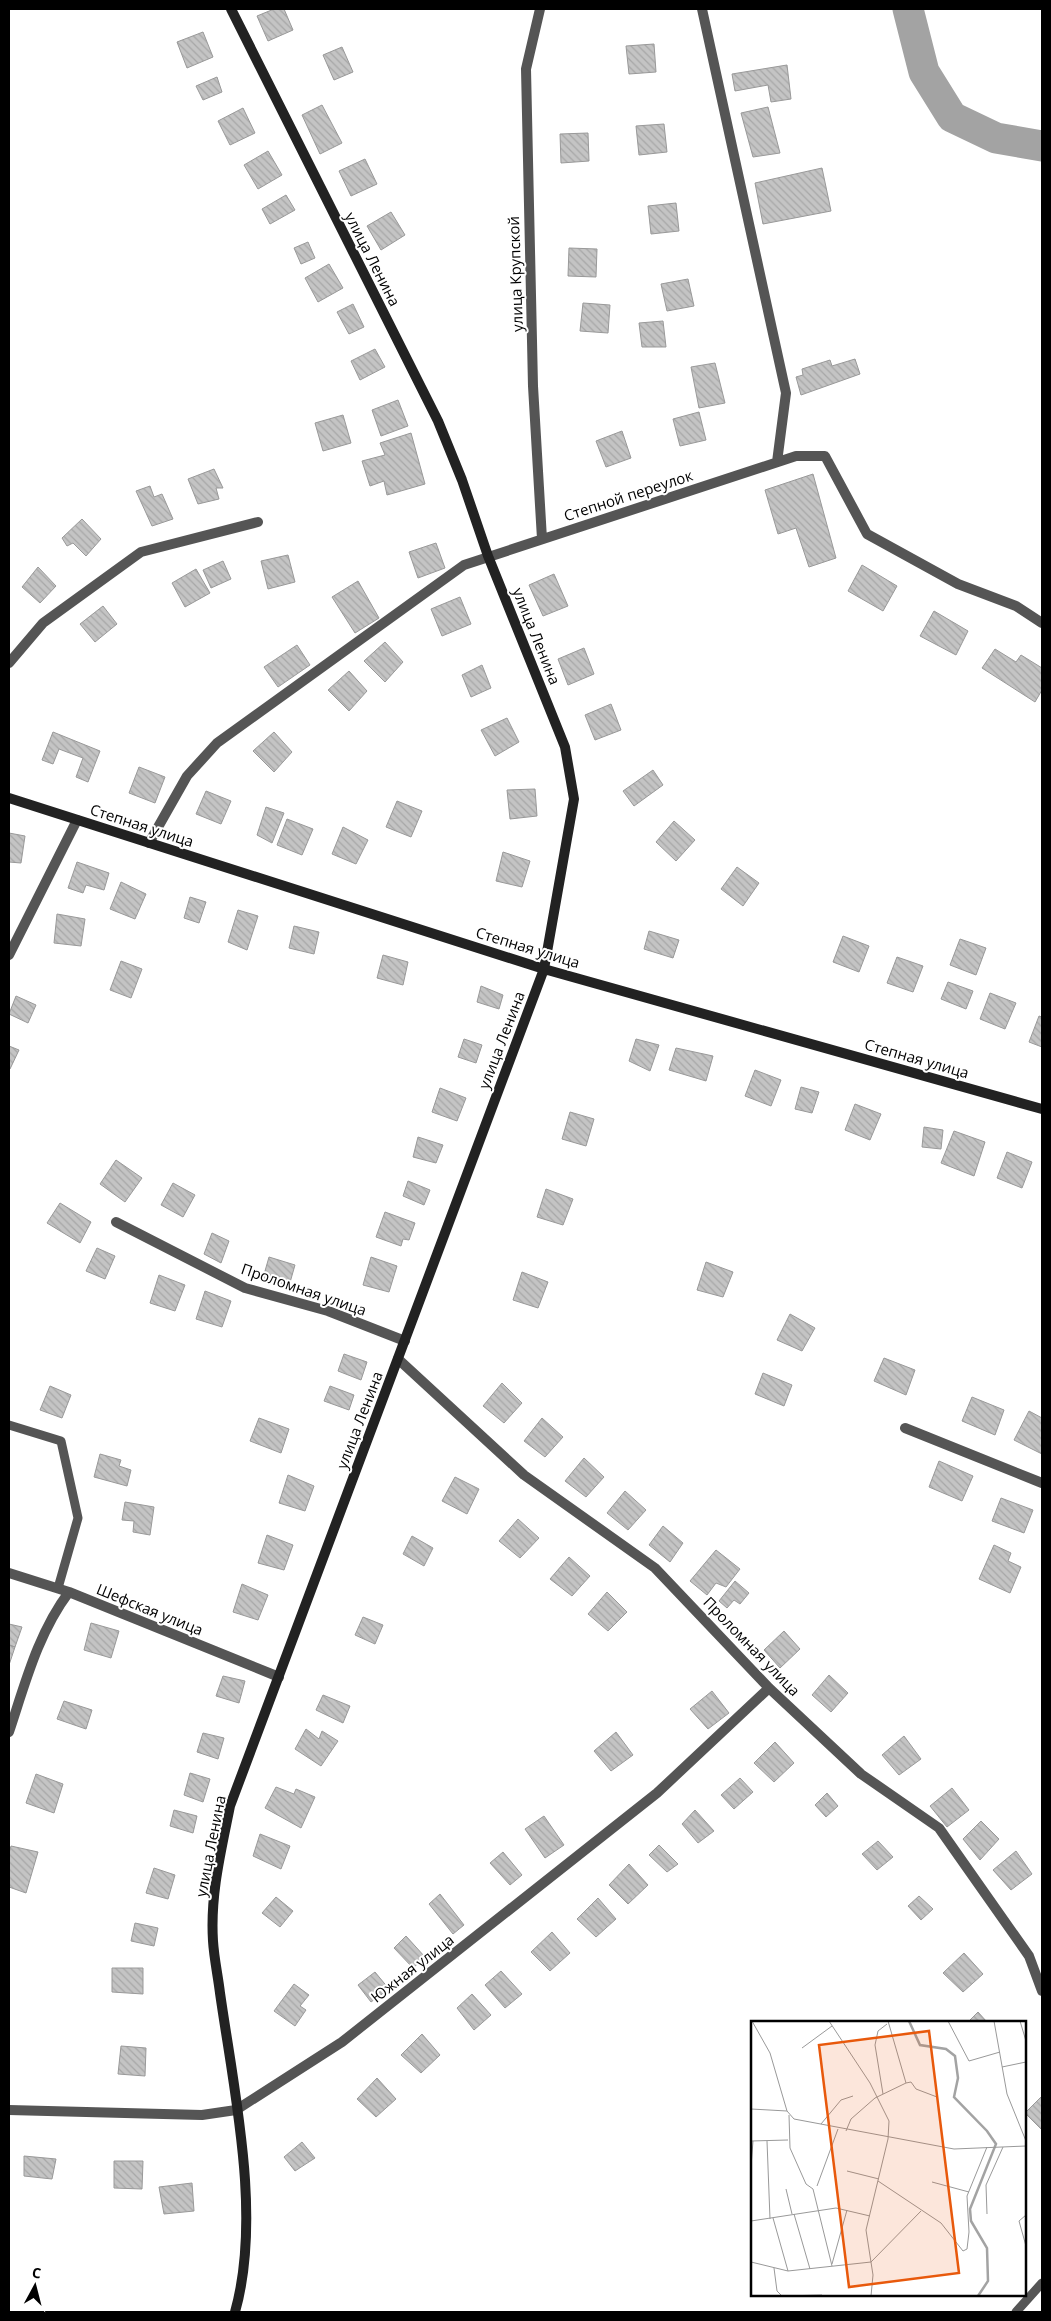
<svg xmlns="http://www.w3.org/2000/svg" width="1051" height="2321" viewBox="0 0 1051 2321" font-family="'Open Sans',sans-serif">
	<defs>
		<pattern id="building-back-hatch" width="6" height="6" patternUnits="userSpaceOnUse" patternTransform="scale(1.25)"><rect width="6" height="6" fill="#c4c4c4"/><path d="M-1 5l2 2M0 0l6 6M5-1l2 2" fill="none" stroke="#a7a7a7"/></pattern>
	</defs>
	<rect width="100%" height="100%" fill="#fff"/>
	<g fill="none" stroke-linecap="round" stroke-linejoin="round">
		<path stroke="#a3a3a3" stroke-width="31" d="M908,9L924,72L952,117L996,138L1042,146"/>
	</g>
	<path fill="url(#building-back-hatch)" stroke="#999" d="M274,9H284L293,30L268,41L257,16Z
		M203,32L213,57L187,68L177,42Z
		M654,44L656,72L629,74L626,46Z
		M342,47L353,72L334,80L323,55Z
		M787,65L791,99L771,102L768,85L735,91L732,74Z
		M217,77L222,92L203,100L196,86Z
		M322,105L342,143L320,154L302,115Z
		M768,107L780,153L753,157L741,113Z
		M243,108L255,133L230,145L218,121Z
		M664,124L667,152L639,155L636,126Z
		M588,133L589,161L561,163L560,134Z
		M268,151L282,175L258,189L244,165Z
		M365,159L377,184L351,196L339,171Z
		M822,168L831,211L763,224L755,183Z
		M286,195L295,210L270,224L262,209Z
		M676,203L679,231L651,234L648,206Z
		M391,212L405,235L381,250L367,226Z
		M308,242L315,258L301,264L294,248Z
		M569,248L597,249L596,277L568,276Z
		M329,264L343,288L318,302L305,278Z
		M688,279L694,306L667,311L661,284Z
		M583,303L610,305L608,333L580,331Z
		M353,304L364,327L349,334L337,312Z
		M663,321L666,347H642L639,323Z
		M375,349L385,367L360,380L351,361Z
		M855,359L860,374L801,395L796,377L803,375L802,369L830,360L832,366Z
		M715,363L725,403L699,408L691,367Z
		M398,400L408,426L381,436L372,410Z
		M699,412L706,440L680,446L673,419Z
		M343,415L351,443L323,451L315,423Z
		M622,431L631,458L606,467L596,441Z
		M411,433L425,484L387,495L384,481L370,486L362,461L385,455L380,443Z
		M214,469L223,488H216L219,499L198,504L188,479Z
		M813,474L836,558L809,567L796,528L778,534L765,490Z
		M150,486L154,497L162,494L173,519L152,526L136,491Z
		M82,519L101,539L86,556L73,543L67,546L62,538Z
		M436,543L445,568L418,578L409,552Z
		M288,555L295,582L268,589L261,561Z
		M223,561L231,579L211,588L203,570Z
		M862,565L897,586L883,611L848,591Z
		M38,567L56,586L40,603L22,587Z
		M196,569L210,593L185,607L172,583Z
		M554,574L568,606L543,616L529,585Z
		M358,581L379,618L355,633L332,597Z
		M460,597L471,624L442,636L431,609Z
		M103,606L117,624L95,642L80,624Z
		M934,611L968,631L956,655L920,636Z
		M385,642L403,662L385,682L364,661Z
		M297,645L310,665L278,687L264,667Z
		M584,648L594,674L568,685L558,659Z
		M995,649L1016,662L1021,655L1042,668V690L1035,702L982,668Z
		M482,665L491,688L471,697L462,675Z
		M349,671L367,691L349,711L328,690Z
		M611,704L621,730L595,740L585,715Z
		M507,718L519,742L495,756L481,730Z
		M53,732L100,751L88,782L76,777L83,758L59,749L53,764L42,760Z
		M274,732L292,752L274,772L253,751Z
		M139,767L165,777L155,803L129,793Z
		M653,770L663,785L634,806L623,791Z
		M535,789L537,816L510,819L507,790Z
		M206,791L231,801L221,824L196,814Z
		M397,801L422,811L411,837L386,827Z
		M266,807L284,813L272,843L257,835Z
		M287,819L313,829L302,855L277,845Z
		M674,821L695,840L676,861L656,842Z
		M343,827L368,840L356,864L332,854Z
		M9,833L25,836L21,863L9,862Z
		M503,852L530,861L522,887L496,881Z
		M77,862L109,873L104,890L86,885L83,893L68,888Z
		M737,867L759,883L743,906L721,889Z
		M121,882L146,894L135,919L110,909Z
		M190,897L206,902L199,923L184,918Z
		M238,910L258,916L247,950L228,942Z
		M57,914L85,919L81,946L54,943Z
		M294,926L319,932L314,954L289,948Z
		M649,931L679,940L673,958L644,949Z
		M843,936L869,946L859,972L833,962Z
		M960,939L986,948L976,975L950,965Z
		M383,955L408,962L403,985L377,978Z
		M897,957L923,966L913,992L887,983Z
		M121,961L142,969L131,998L110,990Z
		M948,982L973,991L966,1009L941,999Z
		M481,986L503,995L499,1009L477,1002Z
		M990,993L1016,1003L1005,1029L980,1019Z
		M16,996L36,1005L28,1023L9,1014Z
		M1039,1016L1042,1017V1047L1029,1042Z
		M464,1039L482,1045L476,1063L458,1057Z
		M636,1039L659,1045L650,1071L629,1061Z
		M9,1046L19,1050L10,1069H9Z
		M676,1048L713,1056L706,1081L669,1070Z
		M755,1070L781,1080L771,1106L745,1096Z
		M801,1087L819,1092L812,1113L795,1109Z
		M440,1088L466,1098L457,1121L432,1112Z
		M855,1104L881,1114L870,1140L845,1130Z
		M570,1112L594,1119L586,1146L562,1139Z
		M924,1127L943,1130L941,1149L922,1147Z
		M954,1131L985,1142L974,1176L941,1163Z
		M418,1137L443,1145L436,1163L413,1157Z
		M1007,1152L1032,1162L1022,1188L997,1178Z
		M116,1160L142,1178L125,1202L100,1184Z
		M408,1181L430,1190L424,1205L403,1196Z
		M173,1183L195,1195L183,1217L161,1205Z
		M546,1189L573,1199L563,1225L537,1217Z
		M60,1203L91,1222L80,1243L47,1223Z
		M385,1212L415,1223L409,1240L403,1239L401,1246L376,1237Z
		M212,1233L229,1241L221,1263L204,1254Z
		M97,1248L115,1256L105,1279L86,1271Z
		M269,1257L295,1265L289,1286L263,1278Z
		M371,1257L397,1266L389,1292L363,1285Z
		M706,1262L733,1272L723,1297L697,1290Z
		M522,1272L548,1282L538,1308L513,1300Z
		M159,1275L185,1285L175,1311L150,1303Z
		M205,1291L231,1301L222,1327L196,1319Z
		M790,1314L815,1328L802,1351L777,1340Z
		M344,1354L367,1362L361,1380L338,1371Z
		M884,1358L915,1370L906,1395L874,1381Z
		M763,1373L792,1385L784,1406L755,1394Z
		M502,1383L522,1403L504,1423L483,1406Z
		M50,1386L71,1395L62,1418L40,1410Z
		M330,1386L354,1395L349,1410L324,1401Z
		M972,1397L1004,1410L995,1435L962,1421Z
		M1029,1411L1042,1418V1454L1014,1440Z
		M259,1418L289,1429L281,1453L250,1441Z
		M542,1418L563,1437L545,1457L524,1441Z
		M100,1454L121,1460L119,1466L131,1470L127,1486L94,1477Z
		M584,1458L604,1477L586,1497L565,1481Z
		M939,1461L973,1476L962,1501L929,1487Z
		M288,1475L314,1486L305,1511L279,1503Z
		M455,1477L479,1489L467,1514L442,1501Z
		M625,1491L646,1510L628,1530L607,1513Z
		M1001,1498L1033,1510L1024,1533L992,1521Z
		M125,1502L154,1507L150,1535L133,1532L134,1521L122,1520Z
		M518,1519L539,1538L520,1558L499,1541Z
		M663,1526L683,1543L670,1562L649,1545Z
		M267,1535L293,1545L284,1570L258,1563Z
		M412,1536L433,1548L424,1566L403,1554Z
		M994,1545L1011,1553L1008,1561L1021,1567L1010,1593L979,1579Z
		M716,1550L740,1569L726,1587L716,1583L707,1595L690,1581Z
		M569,1557L590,1576L572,1596L550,1579Z
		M735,1581L749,1593L740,1604L734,1600L727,1608L719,1601Z
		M242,1584L268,1595L258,1620L233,1612Z
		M607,1592L627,1612L608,1631L588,1614Z
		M363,1617L383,1625L375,1644L355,1635Z
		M91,1623L119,1631L111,1658L84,1650Z
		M9,1624L22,1627L15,1647L9,1645Z
		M784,1631L800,1649L780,1668L764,1650Z
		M9,1645L15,1647L9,1665Z
		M829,1675L848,1693L831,1712L812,1695Z
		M223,1676L245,1681L239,1703L216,1696Z
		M712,1691L729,1713L708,1729L690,1709Z
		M323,1695L350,1706L343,1723L316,1710Z
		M64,1701L92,1710L86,1729L57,1719Z
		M306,1729L319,1739L322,1731L338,1741L321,1766L295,1749Z
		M616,1732L633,1755L611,1771L594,1751Z
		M203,1733L224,1738L218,1759L197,1752Z
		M904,1736L921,1759L899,1775L882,1755Z
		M775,1742L794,1763L774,1782L754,1763Z
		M190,1773L210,1779L203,1802L184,1795Z
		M36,1774L63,1784L54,1813L26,1803Z
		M740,1778L753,1792L734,1809L721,1795Z
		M276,1787L294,1794L296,1789L315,1797L301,1828L265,1808Z
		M952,1788L969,1810L947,1827L930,1806Z
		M827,1793L838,1806L826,1817L815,1805Z
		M174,1810L197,1816L193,1833L170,1826Z
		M695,1810L714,1831L698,1843L682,1824Z
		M544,1816L564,1845L545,1858L525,1829Z
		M981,1821L999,1839L980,1860L963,1839Z
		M260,1834L290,1846L281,1869L253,1856Z
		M878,1841L893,1857L877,1870L862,1854Z
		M659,1845L678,1864L667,1872L649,1855Z
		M11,1846L38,1852L26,1893L9,1887V1853Z
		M1016,1851L1032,1874L1011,1890L993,1870Z
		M503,1852L522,1875L510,1885L490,1863Z
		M629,1864L648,1885L628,1904L609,1885Z
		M154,1868L175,1875L168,1899L146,1893Z
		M440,1894L464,1925L453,1934L429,1904Z
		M919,1896L933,1909L921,1920L908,1906Z
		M276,1897L293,1911L280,1927L262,1913Z
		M598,1898L616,1919L596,1937L577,1919Z
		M135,1923L158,1928L154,1946L131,1941Z
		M552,1932L570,1953L550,1971L531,1952Z
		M406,1936L425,1957L413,1968L394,1948Z
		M964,1953L983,1974L963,1992L943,1973Z
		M112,1968H143V1994L112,1992Z
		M501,1971L522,1994L505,2008L485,1985Z
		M375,1972L389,1989L371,2002L358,1985Z
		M294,1984L309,1995L300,2006L306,2010L295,2026L274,2011Z
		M472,1994L491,2015L474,2030L457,2008Z
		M978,2012L987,2022H968Z
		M422,2034L440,2055L421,2073L401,2055Z
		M121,2046L146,2048L145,2076L118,2074Z
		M377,2078L396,2099L376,2117L357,2099Z
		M1042,2096V2130L1025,2113Z
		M302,2142L315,2158L295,2171L284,2157Z
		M24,2156L56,2159L52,2179L24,2176Z
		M114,2161H143L142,2189L114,2188Z
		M192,2183L194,2211L164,2214L159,2187Z"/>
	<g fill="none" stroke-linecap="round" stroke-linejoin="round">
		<path stroke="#555" stroke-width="9" d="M9,1425L61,1441L78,1518L58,1588
			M1016,2312L1042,2283"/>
		<path stroke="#555" stroke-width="10" d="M540,9L526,69L533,386L542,539
			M702,9L786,393L777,462
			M9,663L43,623L141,552L258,522
			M149,843L187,776L217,743L464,565L796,456H825L867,534L958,584L1016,606L1042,623
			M9,955L77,820
			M116,1222L245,1288L328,1311L405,1341
			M398,1359L524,1475L655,1568L769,1688L861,1774L939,1828L1029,1956L1042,1991
			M905,1428L1042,1483
			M9,1573L69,1592L279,1677
			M9,1732C25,1684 38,1633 69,1592
			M9,2110L202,2115L236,2110L342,2042L657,1793L769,1688"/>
		<path stroke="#222" stroke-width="10" d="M231,9L438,421L462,480L488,556L565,747L574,799L544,969L230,1806C221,1851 210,1895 213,1941C214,1958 218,1976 220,1993C234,2091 262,2217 235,2312
			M9,798L544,969L1042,1109"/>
	</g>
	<g text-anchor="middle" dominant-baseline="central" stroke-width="4" stroke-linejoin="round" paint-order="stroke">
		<g font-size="15" fill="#000" stroke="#fff">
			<text transform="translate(373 259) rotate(63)">улица Ленина</text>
			<text transform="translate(515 274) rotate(-92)">улица Крупской</text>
			<text transform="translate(628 495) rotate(-18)">Степной переулок</text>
			<text transform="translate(537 636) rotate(68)">улица Ленина</text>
			<text transform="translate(142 825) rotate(18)">Степная улица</text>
			<text transform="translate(528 947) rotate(17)">Степная улица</text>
			<text transform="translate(501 1040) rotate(-69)">улица Ленина</text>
			<text transform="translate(917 1058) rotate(16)">Степная улица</text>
			<text transform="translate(304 1289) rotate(19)">Проломная улица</text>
			<text transform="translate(359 1420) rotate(-69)">улица Ленина</text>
			<text transform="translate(150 1609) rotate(22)">Шефская улица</text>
			<text transform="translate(752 1646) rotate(46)">Проломная улица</text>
			<text transform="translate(210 1846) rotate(-79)">улица Ленина</text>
			<text transform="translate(412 1968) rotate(-38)">Южная улица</text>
		</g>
	</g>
	<g transform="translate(751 2021)">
		<rect width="275" height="275" fill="#fff"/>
		<path fill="none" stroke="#a3a3a3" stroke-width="2.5" d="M158,0L169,24L195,28L204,35L207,57L203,76L236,110L245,123L219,188L220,200L236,227L237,260L227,275"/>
		<path fill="none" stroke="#999" stroke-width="1" d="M1,0L19,32L36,90L43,98L203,128L275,125M78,0L119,62L138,100L137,118L115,209L122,254L120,275M137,0L155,62M197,0L218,40L249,31M243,0L256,73L275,120M269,0L275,20M51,27L81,5M251,46L275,41M155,62L160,61L165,68L186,76M132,73L124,24L127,10L136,3M0,88L36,90M38,94L39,127L55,163L62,168L81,245M70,103L90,79L102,75M95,110L100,98L124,77L155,62M0,120L37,119M16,120L19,198M0,145L2,120M96,150L128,158M127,160L190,202L212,230L216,228L218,211L216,175L236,126M181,161L218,171M66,165L87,108M35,168L41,193M43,193L59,248M236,193L235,164L252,126M275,194L268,200L275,225M22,197L37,250M0,200L85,187L119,195M0,241L37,250L120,241L170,190M81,243L96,189M23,247L26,270L31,275M33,275L71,274"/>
		<path fill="#e8590c" fill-opacity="0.15" stroke="#e8590c" stroke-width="2.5" d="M178,10L208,252L98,266L68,24Z"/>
		<rect width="275" height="275" fill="none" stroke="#000" stroke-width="2.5"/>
	</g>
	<rect width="1051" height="2321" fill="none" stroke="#000000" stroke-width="20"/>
	<g transform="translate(35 2286) rotate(7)" stroke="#ffffff" stroke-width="4" paint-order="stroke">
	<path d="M0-4L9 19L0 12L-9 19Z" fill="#000000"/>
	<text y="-8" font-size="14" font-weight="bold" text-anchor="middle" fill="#000000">С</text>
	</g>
</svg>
